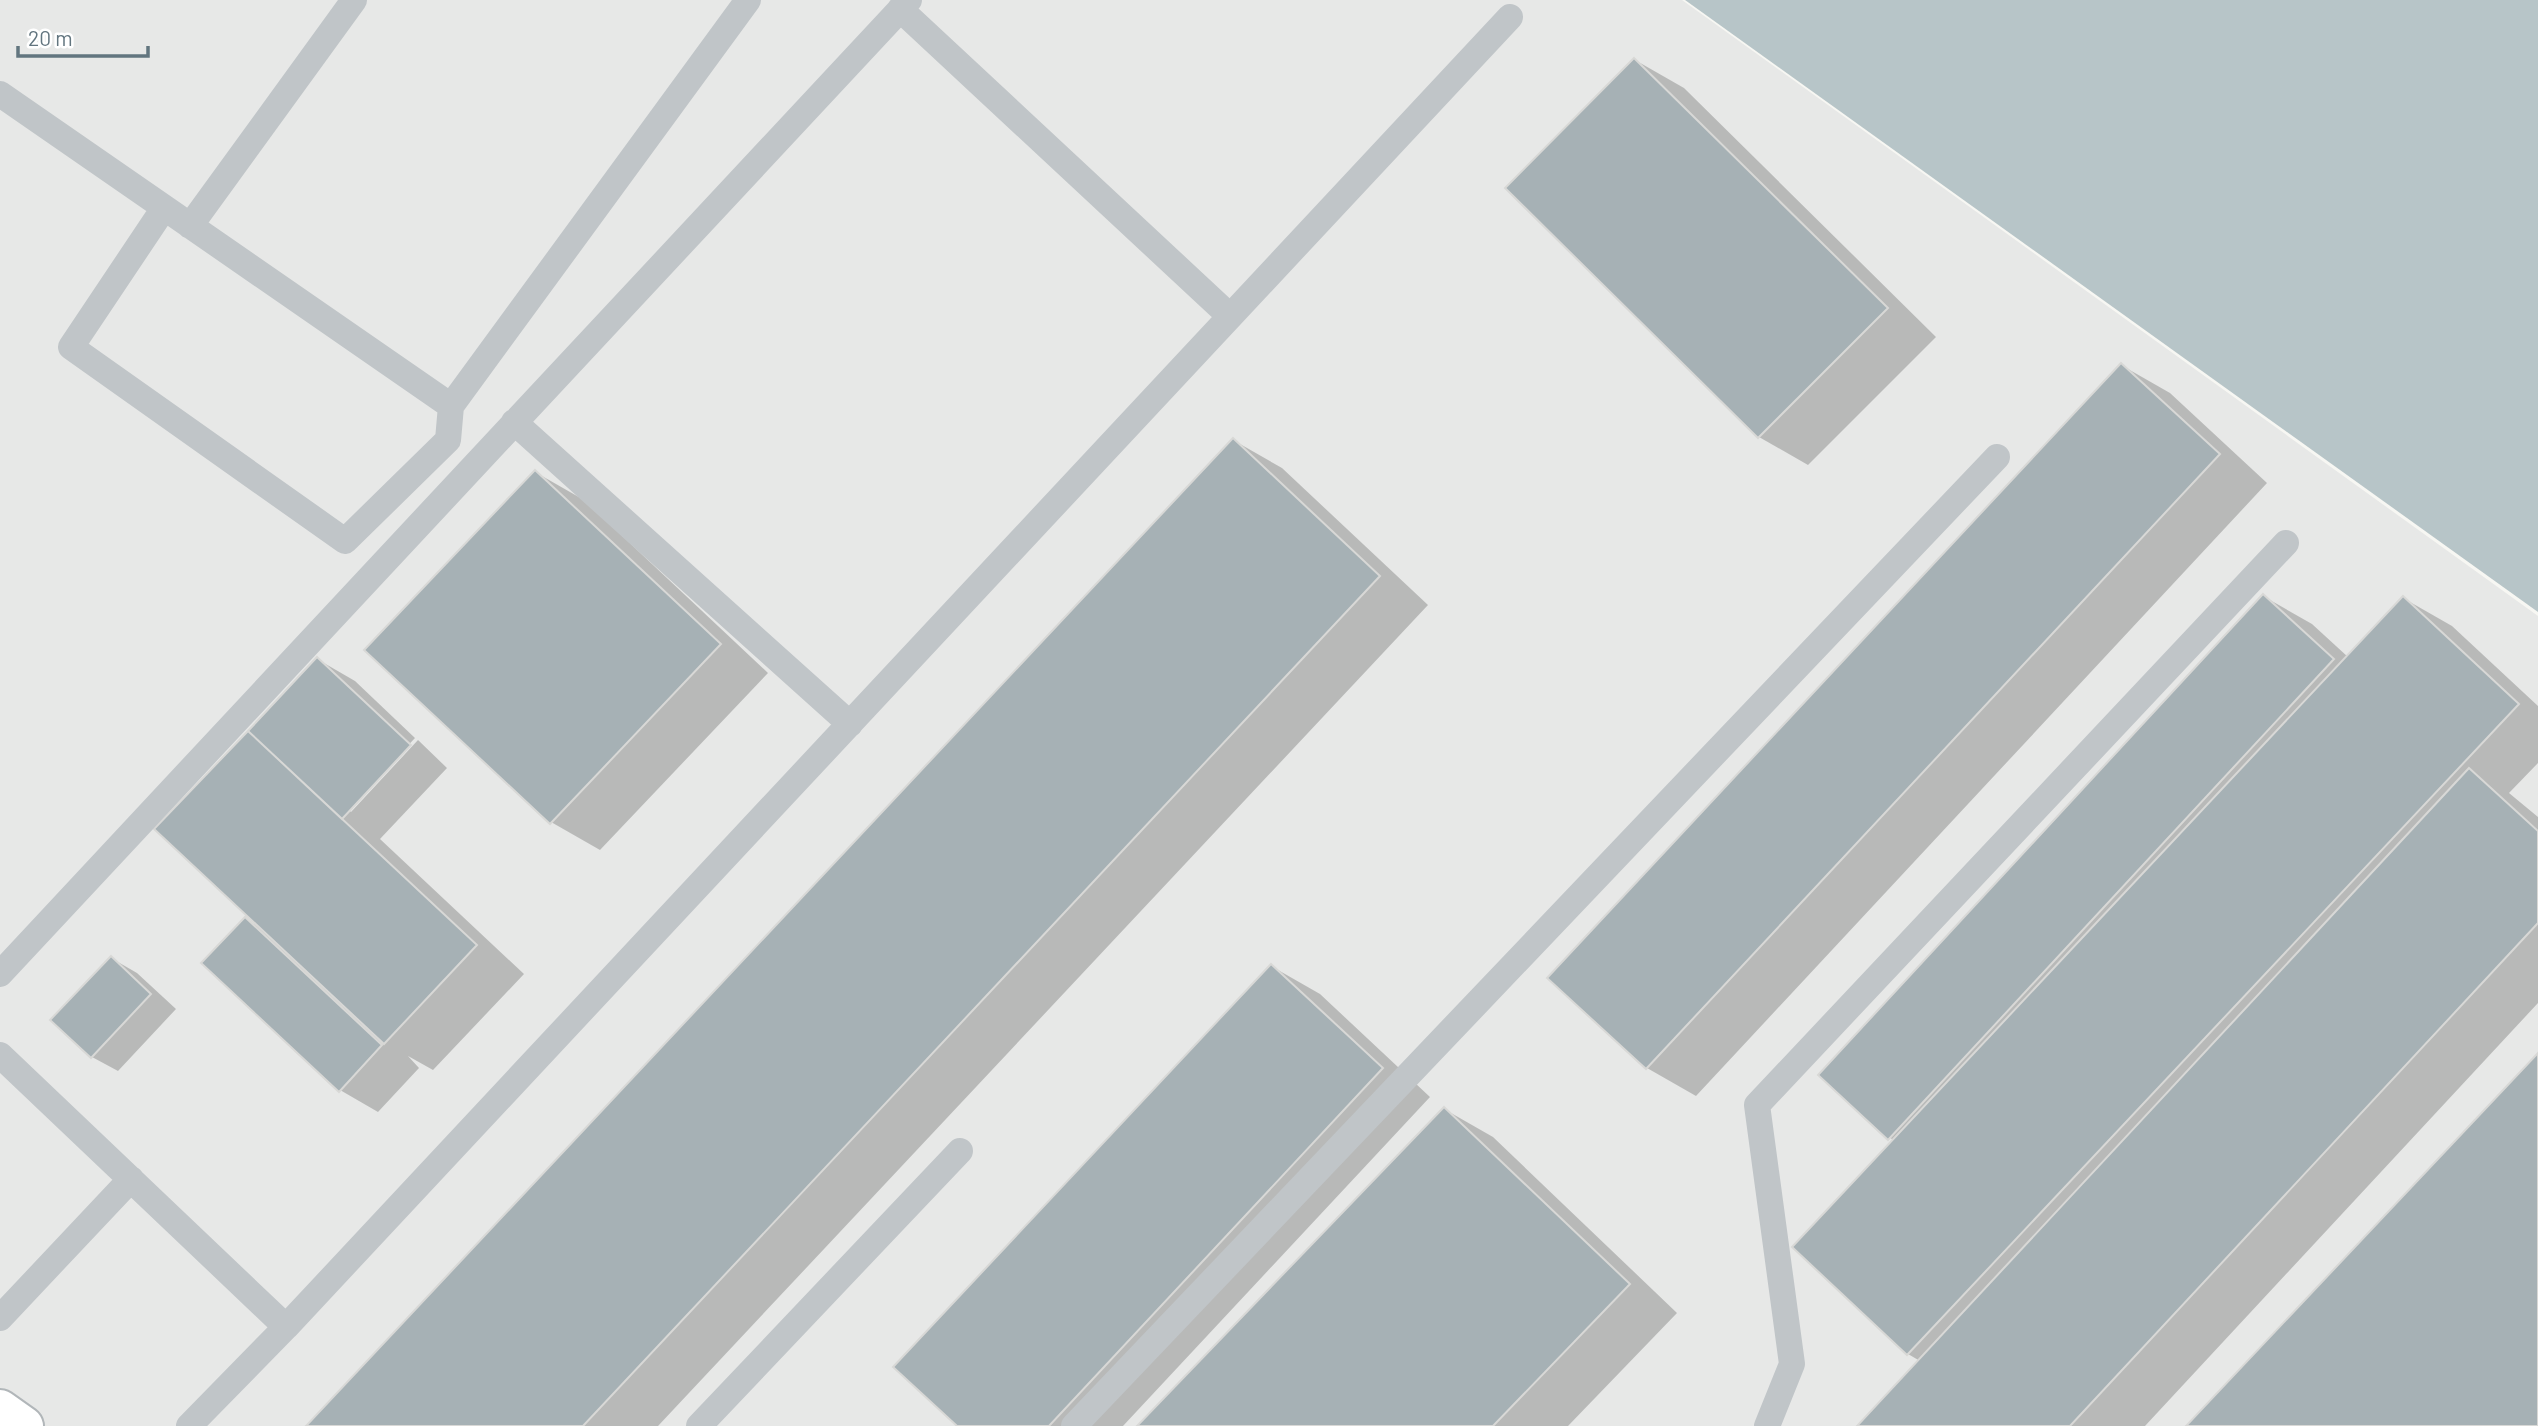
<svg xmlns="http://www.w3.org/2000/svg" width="2538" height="1426" viewBox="0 0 2538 1426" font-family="Barlow,sans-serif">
	<rect width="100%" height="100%" fill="#f7f7f3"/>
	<path fill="#e7e8e7" d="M0,0H1682L2538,616V1426H0Z"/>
	<path fill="#b7c5c8" d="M1685,0H2538V612Z"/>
	<path fill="#0003" d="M1635,60L1684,88L1936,337L1808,465L1759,437Z
		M2121,365L2170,393L2267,483L1696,1096L1647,1068L1550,978Z
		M1233,440L1282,468L1428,605L658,1426H309Z
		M535,472L584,500L768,673L600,850L551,822Z
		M2263,596L2312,624L2348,657L2403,598L2452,626L2538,706V763L2509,793L2538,817V1003L2145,1426H1859L1920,1361L1908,1354L1894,1141L1820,1075Z
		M317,659L355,681L415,738L348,809L351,812L418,740L447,768L380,839L524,974L433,1070L408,1056L419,1068L378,1112L340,1090L245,919L259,927Z
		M111,958L137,973L176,1009L118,1071L92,1057Z
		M1271,966L1320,994L1430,1097L1123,1426H960Z
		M1444,1109L1493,1137L1677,1313L1568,1426H1139Z"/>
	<path fill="#a6b1b5" stroke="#d8d8d6" stroke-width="2" d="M1634,58L1888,308L1758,438L1505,188Z
		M2121,363L2220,454L1646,1069L1547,978Z
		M1233,438L1380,576L583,1426H306Z
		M535,470L721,644L550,824L364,650Z
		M2263,594L2334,659L1888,1140L1818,1075Z
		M2403,596L2519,704L1907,1355L1792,1247Z
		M317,657L411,745L342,819L248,731Z
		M248,731L477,945L384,1044L154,829Z
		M2469,768L2538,831V923L2070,1426H1857Z
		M245,917L382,1045L339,1092L201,963Z
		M111,956L151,994L91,1058L50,1020Z
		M1271,964L1383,1068L1049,1426H957L893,1367Z
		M2538,1053V1426H2186Z
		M1444,1107L1630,1284L1493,1426H1137Z"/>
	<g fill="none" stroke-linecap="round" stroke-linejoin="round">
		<g stroke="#b1b6b9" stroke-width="42">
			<path id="trunk" d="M0,1409L24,1426"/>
		</g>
		<path stroke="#c0c5c8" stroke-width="26" d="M900,9L1220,307
			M0,94L451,406
			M164,208L71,347L345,541L448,440L451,406L748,0
			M190,226L354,0
			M514,422L850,724
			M0,974L909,0
			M0,1055L286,1327
			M0,1318L131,1179
			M189,1426L286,1327L1510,17
			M699,1426L960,1151
			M1074,1426L1997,457
			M1767,1426L1792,1364L1757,1105L2286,543"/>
		<use href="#trunk" stroke="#fff" stroke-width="38"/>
	</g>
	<path d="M18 46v10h130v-10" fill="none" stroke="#62757f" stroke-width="3.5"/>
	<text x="28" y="46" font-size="21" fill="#62757f" stroke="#ffffff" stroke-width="5" paint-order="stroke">20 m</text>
</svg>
